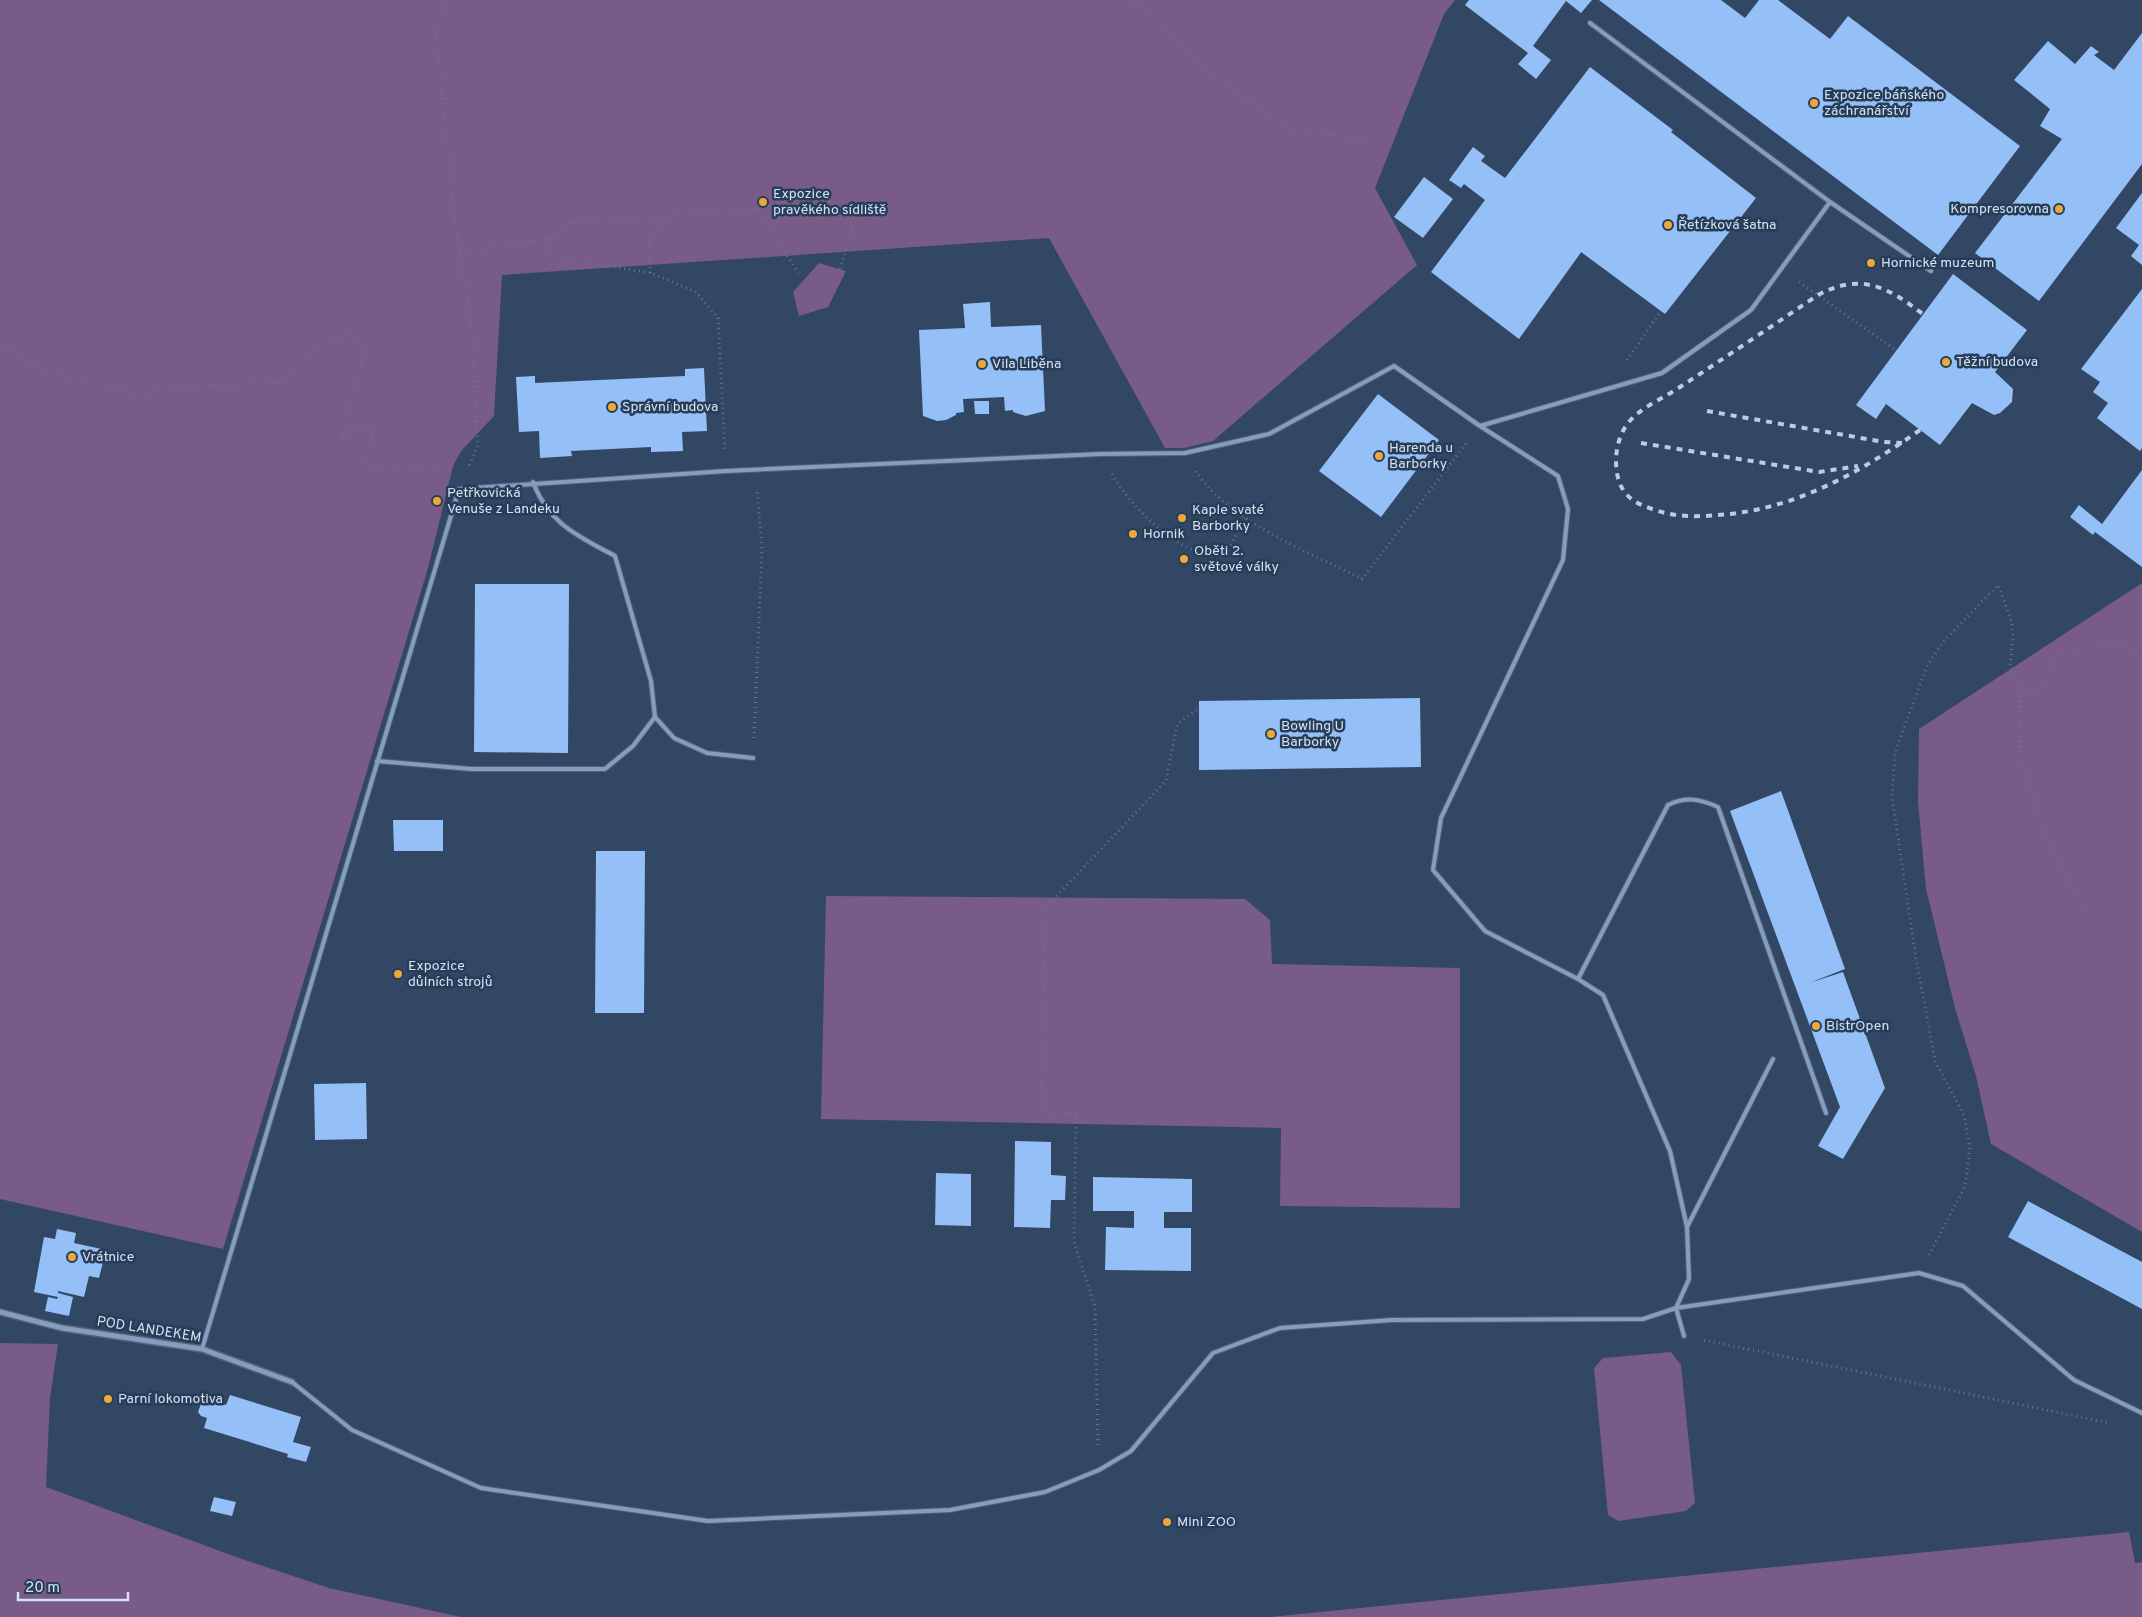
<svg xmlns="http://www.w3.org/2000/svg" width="2142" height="1617" viewBox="0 0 2142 1617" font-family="Overpass,sans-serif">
	<rect width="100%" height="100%" fill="#314763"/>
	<path fill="#795b88" d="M0,0H1455L1444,14L1375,188L1417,265L1213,441L1184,448H1165L1049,238L502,275L494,416L461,451L453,466L428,568L223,1249L0,1199Z
		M819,263L846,271L828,307L799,316L793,292Z
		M2142,583V1232L1991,1144L1976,1076L1955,1008L1926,889L1918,802L1919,729Z
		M826,896L1245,899L1270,920L1272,964L1460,968V1208L1280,1206L1281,1128L821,1119Z
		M0,1343L58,1344L50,1398L46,1487L239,1558L329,1588L461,1617H0Z
		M1671,1352L1681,1365L1695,1503L1686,1511L1618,1521L1608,1515L1594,1368L1603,1358Z
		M2129,1532L2135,1563L2142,1562V1617H1269Z"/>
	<path fill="#94c0f7" d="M1469,0H1592L1581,13L1566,1L1533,46L1551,60L1536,79L1518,64L1528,53L1465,5Z
		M1599,0H1721L1745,18L1759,0H1778L1830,39L1848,16L2020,146L1938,255Z
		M2142,33V164L2039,301L1975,253L2062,139L2040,126L2050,109L2014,80L2048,41L2075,64L2091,46L2099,52L2094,55L2114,70Z
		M1590,67L1673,130L1671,132L1756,198L1665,314L1581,252L1607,216L1519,339L1431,272L1485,200L1464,184L1461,188L1449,180L1473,147L1485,156L1481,161L1505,178Z
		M1424,177L1453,199L1423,238L1394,217Z
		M2142,193V265L2131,256L2139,245L2116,228Z
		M1953,274L2027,330L1995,372L2013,389L2012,402L2000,413L1994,415L1972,403L1940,445L1886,404L1876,419L1856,405Z
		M2142,289V448L2140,451L2097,418L2108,403L2093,392L2100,382L2081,369Z
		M990,302L991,327L1041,325L1045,411L1026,416L1013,412V410L1005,411L1004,397L963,399L964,412L956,413V415L946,420L937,421L923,416L919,330L965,328L963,304Z
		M704,368L707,431L682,432L683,451L651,452V447L571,451L572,456L540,458L539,431L519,432L516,377L535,376V383L685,376V369Z
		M1378,394L1439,440L1381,517L1319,471Z
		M974,401H989V414H975Z
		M2142,470V567L2095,532L2093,535L2070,517L2079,505L2102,524Z
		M475,584H569L568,753L474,752Z
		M1420,698L1421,767L1199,770V701Z
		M1781,791L1845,969L1809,983L1843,972L1885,1088L1843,1159L1818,1146L1840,1107L1730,811Z
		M393,820H443V851H394Z
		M596,851H645L644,1013H595Z
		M366,1083L367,1139L315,1140L314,1084Z
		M1015,1141L1051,1142V1175L1066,1176L1065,1200H1051L1050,1228L1014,1227Z
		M936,1173L971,1174V1226L935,1225Z
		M1093,1177L1192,1179V1212H1164V1228H1191V1271L1105,1270L1106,1227L1134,1228V1211H1093Z
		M2028,1201L2142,1262V1309L2008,1237Z
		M57,1229L76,1233L74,1243L106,1250L99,1278L89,1276L84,1297L58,1291V1293L73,1297L69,1316L45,1311L48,1297L57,1299L58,1297L34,1292L44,1237L55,1239Z
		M230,1395L301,1417L293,1442L311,1447L306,1462L287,1457L288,1454L204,1428L207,1418L201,1416L198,1412L202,1401L206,1399L226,1405Z
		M214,1497L236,1502L232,1516L210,1511Z"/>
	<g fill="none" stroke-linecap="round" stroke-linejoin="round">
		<g stroke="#51637b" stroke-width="6">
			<path id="lane" d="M1590,23L1830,202L1931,271
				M1480,426L1558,476L1568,509L1563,560L1441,818L1433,870L1485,931L1578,979L1603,995L1670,1151L1687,1227L1689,1279L1676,1308
				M533,482C549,524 578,536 615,556L651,681L655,717L674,738L707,753L753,758
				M377,761L471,769H605L633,746L655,717
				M1578,979L1668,805C1686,796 1700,799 1718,807L1826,1113
				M1687,1227L1773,1059
				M1676,1308L1919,1273L1963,1286L2074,1380L2142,1413
				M202,1349L459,489L726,471L1101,454L1185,453L1269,434L1394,366L1480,426L1662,373L1751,310L1830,202
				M292,1382L352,1430L481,1488L708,1521L950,1510L1045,1492L1099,1470L1131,1451L1213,1353L1280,1328L1392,1320L1643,1319L1676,1308L1684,1336"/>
		</g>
		<g stroke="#51637b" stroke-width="8">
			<path id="street" d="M0,1312L62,1328L202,1349L292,1382"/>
		</g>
		<path stroke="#63768e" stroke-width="3" stroke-dasharray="1 4" stroke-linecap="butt" d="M447,0L436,36L455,219L472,331L478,445L468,468
			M1132,0L1215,78L1292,130L1374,140
			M758,209L798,273
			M547,239L550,252L560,258L651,273L696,292L718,318L725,450
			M460,252L547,239L569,223L758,209L806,195H820L847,211L853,229L840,269
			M651,273C646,243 647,235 671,216
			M1799,282L1897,351
			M0,344L44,372L137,394L181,387L284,382L298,360L345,334L364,343L361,369L342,437
			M1627,360L1661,311
			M342,437L366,424L373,423L375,428L366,455L371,469L417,468L447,472
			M1196,471C1226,520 1311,553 1362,579L1468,441
			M1112,474C1130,506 1184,562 1223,554L1231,545L1245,518
			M2021,691L2020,753L2041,825L2085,912
			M754,738L762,550L757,490
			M1929,1255L1965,1186L1970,1148L1964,1115L1935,1061L1916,958L1892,797L1895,753L1926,668L1943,642L1998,585L2012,622L2013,641L2010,665L2021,691L2040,693L2057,656L2113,640L2142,658
			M1704,1340L2110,1423
			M1098,1445L1095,1307L1074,1242L1076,1114L1041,1112L1045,908L1166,781L1177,724L1197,710"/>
		<use href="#lane" stroke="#859ebe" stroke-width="4"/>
		<use href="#street" stroke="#859ebe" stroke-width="5"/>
		<path stroke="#beccdf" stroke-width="4" stroke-dasharray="6 6" stroke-linecap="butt" d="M1707,411L1884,442L1902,443
			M1920,430C1859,473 1794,510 1718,515C1697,517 1675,517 1655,510C1640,505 1627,500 1620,484C1613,466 1615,440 1628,423C1641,407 1662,399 1680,387C1726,357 1772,326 1818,295C1861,272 1888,287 1924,315
			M1641,443L1819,472L1858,466"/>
	</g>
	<g fill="#eda83c" stroke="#273d58" stroke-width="2">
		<circle cx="1814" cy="103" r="5"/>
		<circle cx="763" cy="202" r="5"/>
		<circle cx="2059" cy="209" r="5"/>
		<circle cx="1668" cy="225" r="5"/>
		<circle cx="1871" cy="263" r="5"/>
		<circle cx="1946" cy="362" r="5"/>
		<circle cx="982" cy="364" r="5"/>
		<circle cx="612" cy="407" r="5"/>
		<circle cx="1379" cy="456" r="5"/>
		<circle cx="437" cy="501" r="5"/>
		<circle cx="1182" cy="518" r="5"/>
		<circle cx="1133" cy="534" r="5"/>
		<circle cx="1184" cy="559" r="5"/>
		<circle cx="1271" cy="734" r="5"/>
		<circle cx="398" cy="974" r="5"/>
		<circle cx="1816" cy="1026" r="5"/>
		<circle cx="72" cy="1257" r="5"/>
		<circle cx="108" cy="1399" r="5"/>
		<circle cx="1167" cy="1522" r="5"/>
	</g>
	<g text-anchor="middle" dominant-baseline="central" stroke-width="5" stroke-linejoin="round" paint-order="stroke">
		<g font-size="14" fill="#d5e2f3" stroke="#273d58" text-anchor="start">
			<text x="1824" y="95">Expozice báňského<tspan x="1824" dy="16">záchranářství</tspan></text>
			<text x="773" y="194">Expozice<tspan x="773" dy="16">pravěkého sídliště</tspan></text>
			<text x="2049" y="209" text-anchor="end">Kompresorovna</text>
			<text x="1678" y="225">Řetízková šatna</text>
			<text x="1881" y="263">Hornické muzeum</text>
			<text x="1956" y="362">Těžní budova</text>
			<text x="992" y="364">Vila Liběna</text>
			<text x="622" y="407">Správní budova</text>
			<text x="1389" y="448">Harenda u<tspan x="1389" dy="16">Barborky</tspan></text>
			<text x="447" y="493">Petřkovická<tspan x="447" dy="16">Venuše z Landeku</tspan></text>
			<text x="1192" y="510">Kaple svaté<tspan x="1192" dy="16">Barborky</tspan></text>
			<text x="1143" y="534">Hornik</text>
			<text x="1194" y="551">Oběti 2.<tspan x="1194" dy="16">světové války</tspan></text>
			<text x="1281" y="726">Bowling U<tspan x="1281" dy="16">Barborky</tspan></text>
			<text x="408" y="966">Expozice<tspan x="408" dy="16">důlních strojů</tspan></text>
			<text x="1826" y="1026">BistrOpen</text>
			<text x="82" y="1257">Vrátnice</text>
			<text x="118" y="1399">Parní lokomotiva</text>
			<text x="1177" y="1522">Mini ZOO</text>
		</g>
		<g font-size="14" fill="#d5e2f3" stroke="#273d58">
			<text transform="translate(149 1330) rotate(9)">POD LANDEKEM</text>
		</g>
	</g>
	<path d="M18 1592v8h110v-8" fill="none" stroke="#d5e2f3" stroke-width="2.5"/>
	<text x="25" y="1592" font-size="15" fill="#d5e2f3" stroke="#273d58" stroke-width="4" paint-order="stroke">20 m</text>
</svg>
